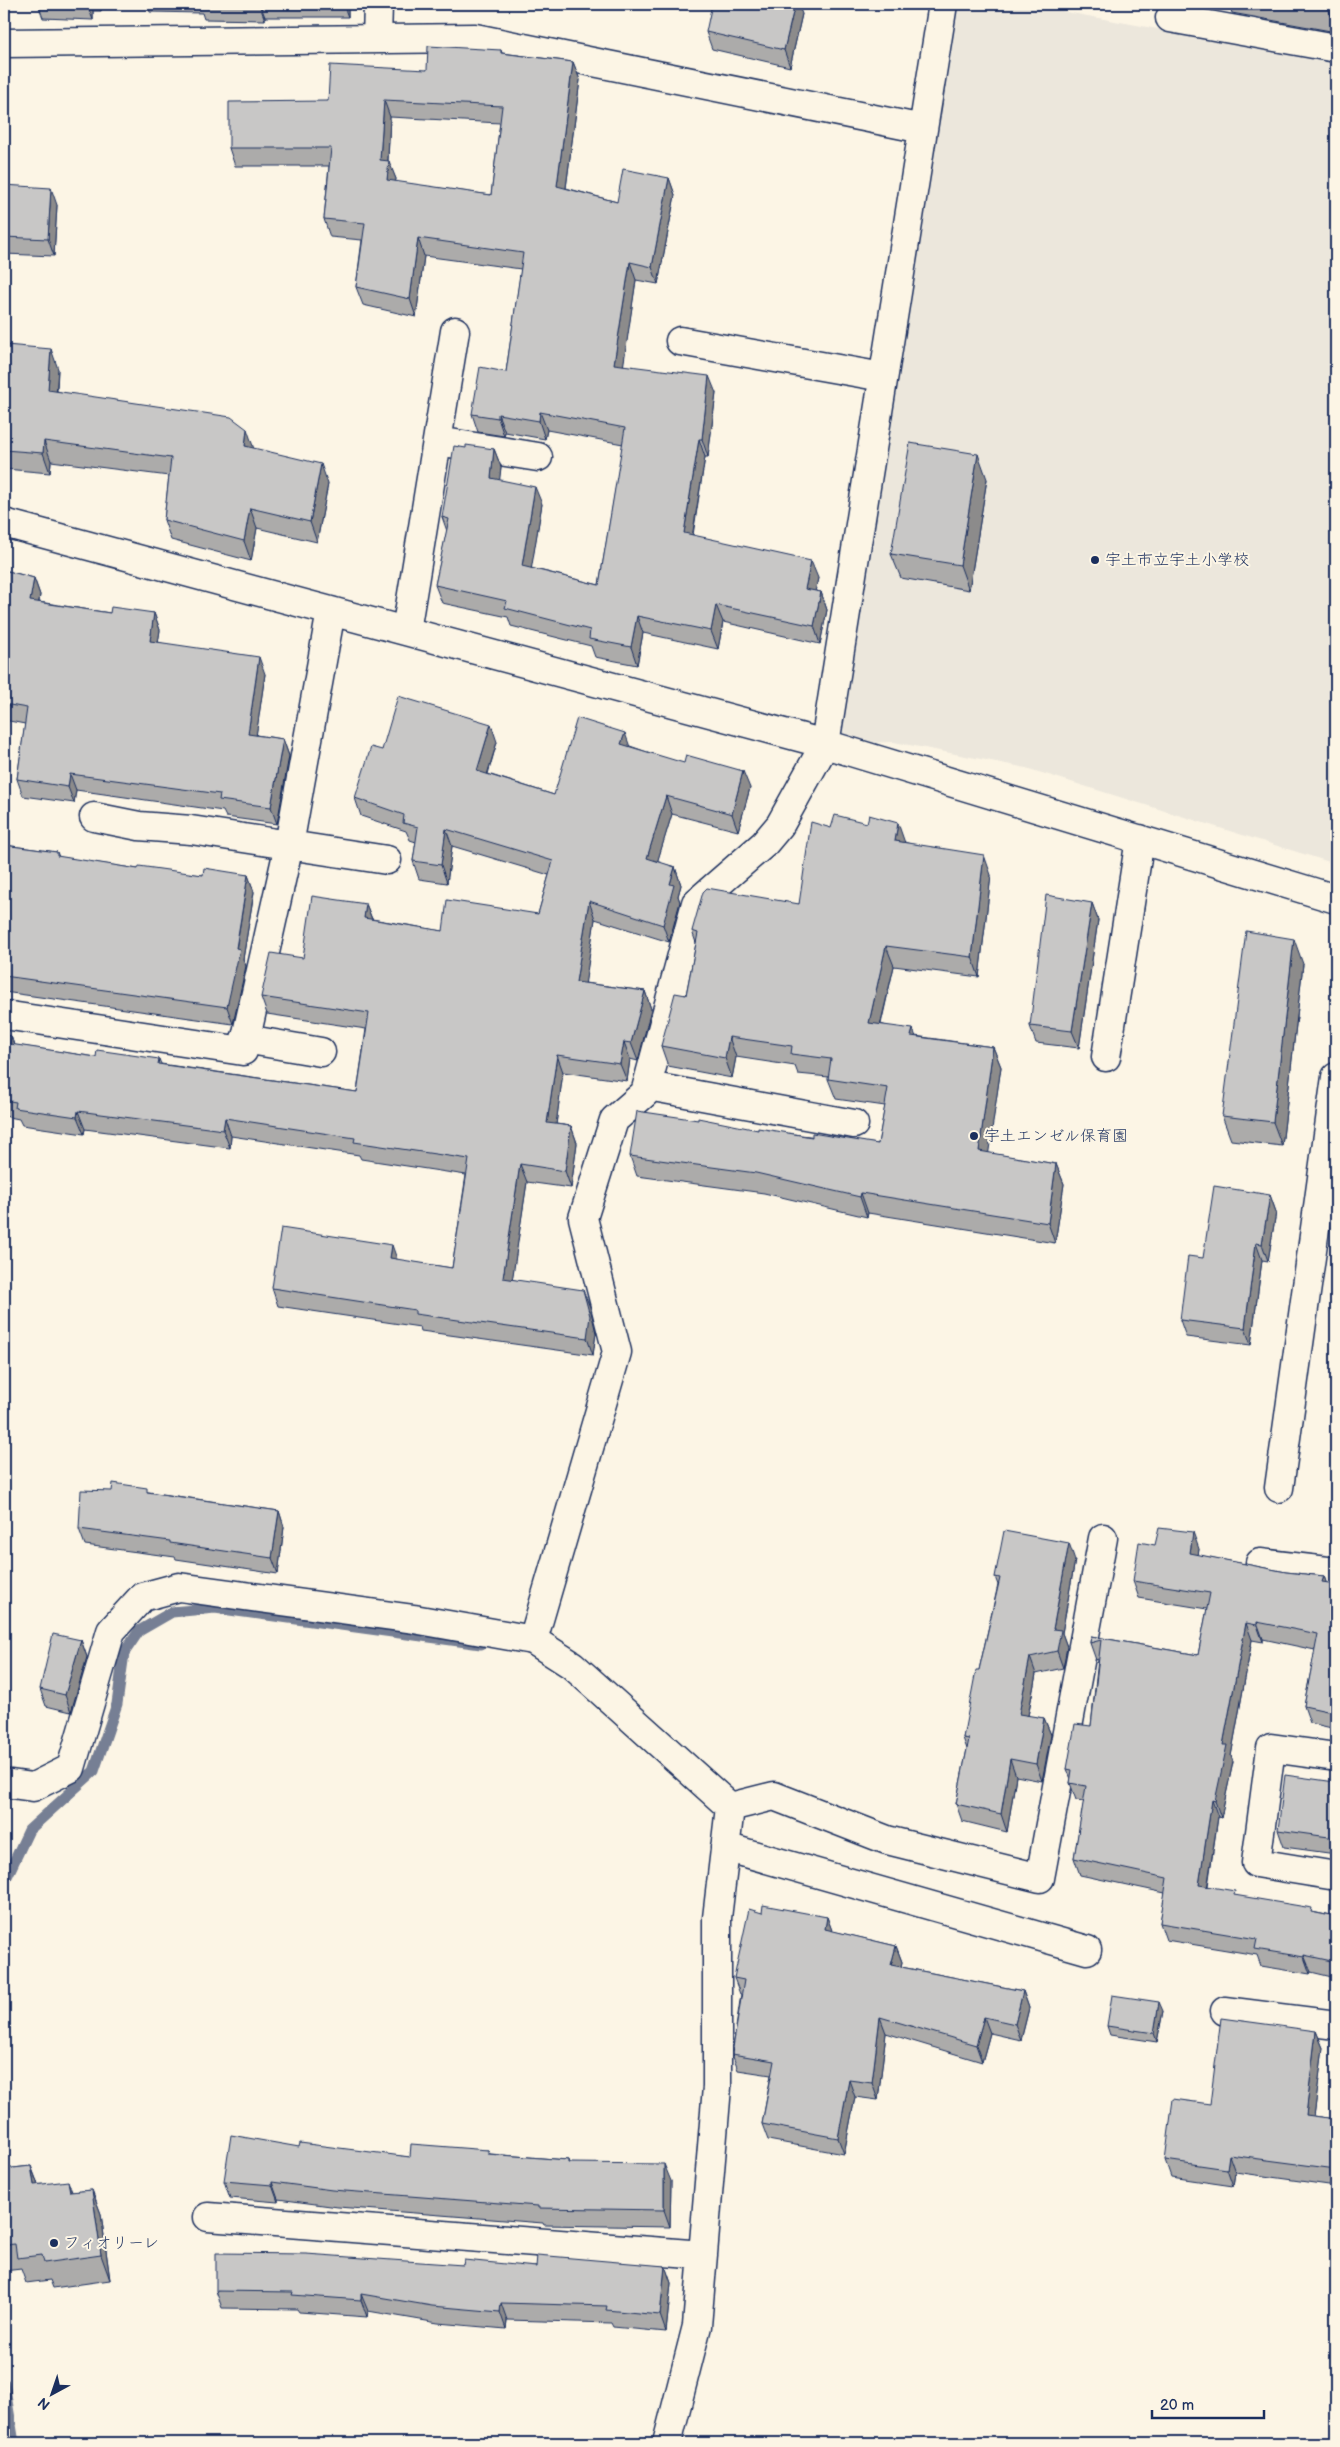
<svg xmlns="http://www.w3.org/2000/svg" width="1340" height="2447" viewBox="0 0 1340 2447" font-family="'Balsamiq Sans','Klee One',sans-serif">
	<rect width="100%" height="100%" fill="#fcf5e5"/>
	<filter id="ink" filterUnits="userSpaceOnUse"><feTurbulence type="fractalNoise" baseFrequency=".02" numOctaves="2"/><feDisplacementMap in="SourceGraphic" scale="10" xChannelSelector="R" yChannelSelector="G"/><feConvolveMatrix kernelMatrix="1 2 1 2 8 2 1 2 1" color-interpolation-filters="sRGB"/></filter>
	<g filter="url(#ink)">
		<path fill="#ece7dc" d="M943,4H1023L1336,62V864L1026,768L894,742L825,744Z"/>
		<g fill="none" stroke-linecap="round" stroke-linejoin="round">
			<path stroke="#767f94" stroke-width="11" d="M4,1883L29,1830L94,1771L117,1704L124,1653L139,1631L172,1612L215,1608L481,1644
				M4,2383L14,2443"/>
			<g stroke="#1b2f5e" stroke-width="31">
				<path id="minor" d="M1170,18L1336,48
					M377,39L378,4
					M4,43L475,38L923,129
					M680,341L883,377
					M437,441L538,457
					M4,523L825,744L1336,899
					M406,631L455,331
					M94,817L139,826L191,830L387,860
					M4,1015L243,1051L289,845L331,611
					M245,1039L321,1052
					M1106,1057L1140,839
					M648,1086L854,1124
					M1279,1488L1336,1077
					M1260,1563L1336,1572
					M533,1640L617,1352L583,1218L614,1120L645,1093L696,903L764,844L780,825L825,744L943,4
					M1336,1757L1271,1748L1256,1863L1336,1876
					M4,1783L33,1787L71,1768L111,1631L142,1597L179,1587L414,1619L533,1640L572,1665L730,1807L717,1918V2087L697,2326L667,2443
					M730,1807L774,1796L887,1840L1040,1878L1103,1538
					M725,1847L1087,1950
					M1225,2011L1336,2025
					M208,2217L703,2255"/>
			</g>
			<use href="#minor" stroke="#fcf5e5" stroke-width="28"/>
		</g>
		<path fill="#acabaa" stroke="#1b2f5e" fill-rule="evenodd" d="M38,4H101V11H93V20L43,18Z
			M147,4H348V17H265V20L204,19L202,13L150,12Z
			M1229,4H1336V32L1232,13Z
			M802,14L790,67L712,49L706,32Z
			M501,50L502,53L573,62L580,80L566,188L617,202L669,178L675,195L658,284L636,280L623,365L716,393L708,457H705L693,535L818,578L815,591L821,592L827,610L820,644L723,622L718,649L643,633L637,665L595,657L591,646L511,626L508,617L442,603L435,585L447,531L442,517L466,448L494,449L501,467L499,480L542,504L531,568L599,585L623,444L547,430L545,439L505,432L504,436L478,432L472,414L506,372L521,269L424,256L416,317L363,305L356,287L362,240L330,237L324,219L329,166H235L229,148L328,101L427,70ZM390,117L500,123L491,195L395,182L396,179L388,161Z
			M4,67L7,77L9,186L57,205L54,256L4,254Z
			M58,369L57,391L253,448L328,484L317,542L257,528L251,561L171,540L164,520L169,476L51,461L50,473L5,469L4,467V371Z
			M987,479L969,590L901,578L891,554Z
			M4,570L34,578L40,595L39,602L110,613H154L160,630L158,642L265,674L256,735L283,739L289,756L277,824L226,817L223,811L76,790L74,803L23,796L17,779L25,724L4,720Z
			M497,742L488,774L554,795L630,746L750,788L738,831L672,814L657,862L675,867L681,885L678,896L680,902L669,942L595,919L585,983L645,991L651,1009L638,1061L630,1059L627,1081L563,1072L556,1124L571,1126L577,1143L571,1188L527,1182L512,1279L590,1307L596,1333L593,1355L421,1331L420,1327L278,1306L272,1288L397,1260L452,1268L466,1175L361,1159L359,1155L231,1136L230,1148L85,1129L84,1134L22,1125L19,1119L4,1116V1035L11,1036L14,1045L96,1057L159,1059L161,1064L357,1092L366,1029L267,1014L261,997L303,958L366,904L372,919L443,931L538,914L549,875L452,846L447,883L419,879L413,861L416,842L410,840L406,831L361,816L355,798L382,750Z
			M831,828L905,842L991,875L979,977L894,966L881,1024L915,1036L993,1047L1001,1067L988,1153L1056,1164L1064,1184L1055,1243L868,1213L867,1217L764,1193L637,1176L630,1156L758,1130L878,1144L885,1106L836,1099L828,1079L829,1077L798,1074L795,1066L736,1057L732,1078L668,1066L661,1046L686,995L696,943L692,931L799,904Z
			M4,845L57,852L59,857L138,869L203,875H248L254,892L243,959L246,966L233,1024L4,992Z
			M1092,903L1098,920L1079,1048L1036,1043L1030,1026Z
			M1303,964L1282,1146L1231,1140L1222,1116Z
			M1270,1195L1276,1212L1268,1261L1262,1260L1251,1345L1186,1337L1180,1320L1203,1258Z
			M112,1491L149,1492L279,1511L284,1527L278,1574L176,1559L175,1557L85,1545L79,1529Z
			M1155,1545L1199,1549L1198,1555L1286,1572L1324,1576L1326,1583L1336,1584V1729L1310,1723L1304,1706L1315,1650L1263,1639V1642L1252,1640L1231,1756L1233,1762L1221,1818L1218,1817L1208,1886L1236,1896L1336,1917V1978L1311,1972L1310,1974L1261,1966L1257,1955L1166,1940L1160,1923L1165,1893L1080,1875L1074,1858L1084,1801L1076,1800L1070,1783L1071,1779L1067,1769L1091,1726L1098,1659L1096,1660L1090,1643L1091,1636L1198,1655L1207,1609L1139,1598L1133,1581Z
			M1075,1560L1062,1633L1067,1647L1063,1668L1036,1674L1028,1716L1044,1718L1051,1735L1042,1781L1016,1776L1007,1832L962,1821L956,1804L967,1749L963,1738L979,1670L998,1585L995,1577Z
			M81,1640L87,1657L71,1712L46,1706L40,1689Z
			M1336,1785V1854L1284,1847L1278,1830Z
			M762,1913L827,1917L832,1931L896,1946L902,1962L901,1967L1023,1991L1029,2008L1021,2040L990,2033L982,2062L886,2033L878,2100L855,2097L844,2154L768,2140L762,2124L771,2075L738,2070L732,2054L741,1994H740L734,1978Z
			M1163,2011L1157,2042L1110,2035L1107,2026Z
			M1316,2031L1323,2048L1314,2116L1336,2119V2186L1235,2172L1233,2186L1171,2177L1165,2160L1210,2104Z
			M299,2147L410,2157L488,2150L490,2154L568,2160L569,2163L671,2181L670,2227L544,2225L543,2223L338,2207L278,2199V2202L230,2198L224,2181Z
			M31,2166L38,2184L73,2192L92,2190L101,2214L110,2280L53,2288L50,2280L26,2283L21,2269L4,2271V2169Z
			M463,2265L536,2267L665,2266L671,2283L666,2332L613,2327L611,2323L507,2320L506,2329L438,2323L368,2311L367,2317L299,2312L297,2309L222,2308L216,2291Z"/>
		<path fill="#8c8b8b" stroke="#1b2f5e" d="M87,4H90L93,11V20Z
			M98,4H101V11Z
			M259,4H260L265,17V20Z
			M343,4H348V17Z
			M795,4H798L802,14L790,67L784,50Z
			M1328,4H1336V31L1328,7Z
			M573,62L580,80L564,203L557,186Z
			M4,67L7,77L9,202L4,188Z
			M384,100L390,117L387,178L380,160Z
			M389,161L396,179L393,198L387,180Z
			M669,178L675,195L658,284L652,267Z
			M51,188L57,205L54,256L48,239Z
			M418,238L424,256L416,317L410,299Z
			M630,262L636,280L621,382L614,364Z
			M51,349L58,369L55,410L48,390Z
			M709,376L716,393L708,457L702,439Z
			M540,412L547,430L545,439L539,421Z
			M498,414L505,432L504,436L498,418Z
			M247,429L254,449L245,446Z
			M699,439L705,457L690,550L684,533Z
			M44,441L51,461L50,473L43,453Z
			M494,449L501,467L498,496L491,478Z
			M978,454L987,479L969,590L960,565Z
			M321,464L328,484L317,542L310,522Z
			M535,487L542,504L529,583L522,566Z
			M250,508L257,528L251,561L244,541Z
			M811,561L818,578L812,607L805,589Z
			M34,578L40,595L36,617L30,601Z
			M821,592L827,610L820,644L814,626Z
			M716,605L723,622L718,649L711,631Z
			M154,613L160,630L156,658L150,641Z
			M637,616L643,633L637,665L631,647Z
			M259,657L265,674L254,751L248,734Z
			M491,724L497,742L483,788L477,771Z
			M625,733L631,750L621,744Z
			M283,739L289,756L277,824L271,807Z
			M743,771L750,788L738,831L732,814Z
			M70,774L76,790L74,803L68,787Z
			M666,796L672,814L653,876L647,858Z
			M898,823L905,843L895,841Z
			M446,829L452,846L447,883L441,865Z
			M984,855L991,875L979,977L972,957Z
			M675,867L681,885L678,896L680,902L669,942L663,925L670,884Z
			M248,875L254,892L243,959L246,966L233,1024L227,1007Z
			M589,901L595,919L583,999L576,982Z
			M1092,903L1098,920L1079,1048L1072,1031Z
			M366,904L373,922L364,918Z
			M1294,939L1303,964L1282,1146L1273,1122Z
			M886,946L894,966L876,1043L869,1023Z
			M645,991L651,1009L638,1061L631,1043Z
			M913,1029L920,1048L911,1036Z
			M11,1036L17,1054L10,1044Z
			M729,1037L736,1057L732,1078L725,1058Z
			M624,1042L630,1059L627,1081L620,1064Z
			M993,1047L1001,1067L986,1171L979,1151Z
			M557,1055L563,1072L554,1140L547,1123Z
			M78,1111L85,1129L84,1134L77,1117Z
			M225,1118L231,1136L230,1148L223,1130Z
			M571,1126L577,1143L571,1188L565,1171Z
			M520,1164L527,1182L510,1295L503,1278Z
			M1056,1164L1064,1184L1055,1243L1048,1223Z
			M861,1193L868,1213L867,1217L860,1197Z
			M1270,1195L1276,1212L1268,1261L1262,1244Z
			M1256,1243L1262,1260L1251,1345L1245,1328Z
			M392,1245L398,1262L390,1258Z
			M583,1290L590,1307L596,1333L593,1355L587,1338Z
			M279,1511L284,1527L278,1574L272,1558Z
			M1193,1532L1199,1549L1196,1570L1190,1553Z
			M1069,1543L1075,1560L1062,1633L1067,1647L1063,1668L1057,1651L1053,1629Z
			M1324,1576L1330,1593L1322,1582Z
			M1257,1622L1263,1639V1642L1257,1625Z
			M1246,1623L1252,1640L1231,1756L1233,1762L1221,1818L1215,1801L1223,1745Z
			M81,1640L87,1657L71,1712L65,1695Z
			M1030,1657L1036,1674L1025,1731L1019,1714Z
			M1044,1718L1051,1735L1042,1781L1036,1764Z
			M1010,1759L1016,1776L1007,1832L1001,1814Z
			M1335,1782L1336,1785V1812L1333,1802Z
			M1212,1800L1218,1817L1205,1902L1199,1885Z
			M827,1917L833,1933L825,1929Z
			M896,1946L902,1962L897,1981L891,1965Z
			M1304,1955L1311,1972L1310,1974L1304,1957Z
			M1023,1991L1029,2008L1021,2040L1015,2024Z
			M1159,2002L1163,2011L1157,2042L1154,2033Z
			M880,2017L886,2033L878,2100L872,2083Z
			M984,2017L990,2033L982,2062L976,2045Z
			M1316,2031L1323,2048L1312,2132L1306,2115Z
			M849,2080L855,2097L844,2154L838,2138Z
			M1229,2155L1235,2172L1233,2186L1227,2169Z
			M664,2164L671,2181L670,2227L664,2210Z
			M31,2166L40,2191L34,2185Z
			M68,2181L77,2205L70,2192Z
			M272,2182L278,2199V2202L272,2185Z
			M92,2190L101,2214L110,2280L101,2255Z
			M665,2266L671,2283L666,2332L660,2315Z
			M361,2294L368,2311L367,2317L361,2300Z
			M501,2303L507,2320L506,2329L500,2312Z"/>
		<path fill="#c8c7c6" stroke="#1b2f5e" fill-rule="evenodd" d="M712,4H795L784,50L706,32Z
			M1307,4H1328V7Z
			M428,46L501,50V53L573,62L557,186L617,202L623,169L669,178L652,267L630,262L614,364L709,376L702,439H699L684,533L811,561L805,589L821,592L814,626L716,605L711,631L637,616L631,647L589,639L590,630L505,608L507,601L435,585L449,519L442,517L454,446L466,448V445L494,449L491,478L535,487L522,566L599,585L625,428L540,412L539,421L498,414V418L472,414L480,367L506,372L523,253L418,238L410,299L356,287L365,223L324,219L331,148H229V102L328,101L330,65L427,70ZM384,100L502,106L491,195L387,180L389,161L380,160Z
			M4,185L51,188L48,239L4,237Z
			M6,345L51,349L48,390L231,417L247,429L245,446L321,464L310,522L250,508L244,541L164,520L171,458L44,441L43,453L4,450V371Z
			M910,443L978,454L960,565L891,554Z
			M4,570L34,578L30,601L110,613L111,607L154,613L150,641L259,657L248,734L283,739L271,807L219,800L220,794L70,774L68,787L17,779L27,708L4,704Z
			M398,696L491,724L477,771L554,795L577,718L625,733L621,744L684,763L686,755L743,771L732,814L666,796L647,858L675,867L670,884L674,885L663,925L589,901L576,982L645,991L631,1043L624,1042L620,1064L557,1055L547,1123L571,1126L565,1171L520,1164L503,1278L583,1290L590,1316L587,1338L415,1314V1310L272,1288L281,1228L392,1245L390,1258L452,1268L469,1159L354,1142L355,1138L225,1118L223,1130L78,1111L77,1117L15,1108L16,1102L4,1100V1035L11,1036L10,1044L96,1057L97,1050L159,1059L158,1064L357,1092L369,1013L261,997L271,953L303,958L312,896L366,904L364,918L443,931L447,900L538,914L553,861L446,829L441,865L413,861L418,827L403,823L404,815L355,798L371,747L382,750Z
			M835,815L867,823L869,815L898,823L895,841L984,855L972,957L886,946L869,1023L913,1029L911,1036L993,1047L979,1151L1056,1164L1048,1223L861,1193L860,1197L756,1173L630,1156L637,1111L698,1120V1118L758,1130V1128L812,1137V1133L878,1144L888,1088L828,1079L831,1059L791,1054L792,1046L729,1037L725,1058L661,1046L675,993L686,995L698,933L692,931L703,892L707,888L799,904L811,822L831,828Z
			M4,845L57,852V856L138,869L139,866L203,875L204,868L248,875L236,948L240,949L227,1007L4,976Z
			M1046,895L1092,903L1072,1031L1030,1026Z
			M1246,931L1294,939L1273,1122L1222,1116Z
			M1214,1186L1270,1195L1262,1244L1256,1243L1245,1328L1180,1320L1188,1256L1203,1258Z
			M1336,1211V1234L1334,1233Z
			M113,1483L147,1488V1492L279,1511L272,1558L170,1543V1541L79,1529L81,1490L112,1491Z
			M1159,1528L1193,1532L1190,1553L1286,1572L1324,1576L1322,1582L1336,1584V1713L1304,1706L1318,1634L1257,1622V1625L1246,1623L1223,1745H1227L1215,1801L1212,1800L1199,1885L1235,1891L1234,1895L1312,1908L1311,1912L1336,1917V1962L1304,1955V1957L1255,1949L1257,1939L1160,1923L1167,1878L1074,1858L1086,1786L1070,1783L1072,1770L1067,1769L1075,1724L1091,1726L1101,1640L1090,1643L1091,1636L1198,1655L1210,1593L1133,1581L1139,1542L1155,1545Z
			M1004,1531L1069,1543L1053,1629L1061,1630L1057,1651L1030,1657L1019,1714L1044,1718L1036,1764L1010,1759L1001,1814L956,1804L969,1739L963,1738L976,1670H979L1000,1578L995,1577Z
			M53,1634L81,1640L65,1695L40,1689Z
			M1285,1775L1335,1782L1333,1802L1336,1803V1838L1278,1830Z
			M763,1905L827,1917L825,1929L896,1946L891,1965L1023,1991L1015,2024L984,2017L976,2045L880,2017L872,2083L849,2080L838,2138L762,2124L774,2061L732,2054L744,1980L734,1978L749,1909L762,1913Z
			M1112,1995L1159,2002L1154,2033L1107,2026Z
			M1221,2018L1316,2031L1306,2115L1336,2119V2169L1229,2155L1227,2169L1165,2160L1173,2099L1210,2104Z
			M231,2135L299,2147L300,2143L410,2157L411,2144L488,2150V2154L568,2160V2163L664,2164V2210L538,2208V2206L332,2190L272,2182V2185L224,2181Z
			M31,2166L34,2185L68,2181L70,2192L92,2190L101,2255L44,2263L42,2255L17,2258L15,2244L4,2245V2169Z
			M216,2253L306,2254L463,2265L464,2260L536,2267L537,2255L665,2266L660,2315L606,2310L607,2306L501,2303L500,2312L432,2306L361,2294V2300L292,2295L293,2292L216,2291Z"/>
	</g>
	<g fill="#1b2f5e" stroke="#fcf5e5" stroke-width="2">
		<circle cx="1095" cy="560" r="5"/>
		<circle cx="974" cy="1136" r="5"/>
		<circle cx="54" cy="2243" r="5"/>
	</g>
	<g text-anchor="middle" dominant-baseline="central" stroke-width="4" stroke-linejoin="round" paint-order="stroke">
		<g font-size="16" fill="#1b2f5e" stroke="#fcf5e5" text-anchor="start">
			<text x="1105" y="560">宇土市立宇土小学校</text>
			<text x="984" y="1136">宇土エンゼル保育園</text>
			<text x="64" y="2243">フィオリーレ</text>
		</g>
	</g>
	<rect width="1340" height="2447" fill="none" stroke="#fcf5e5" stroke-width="20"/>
	<rect x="10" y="10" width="1320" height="2427" fill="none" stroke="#1b2f5e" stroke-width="2" filter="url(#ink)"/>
	<g transform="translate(52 2394) rotate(220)" stroke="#fcf5e5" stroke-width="4" paint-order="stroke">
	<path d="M0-4L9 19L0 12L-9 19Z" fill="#1b2f5e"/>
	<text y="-8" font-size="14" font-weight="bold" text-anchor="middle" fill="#1b2f5e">N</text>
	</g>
	<path d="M1152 2410v8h112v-8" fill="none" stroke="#1b2f5e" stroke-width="2.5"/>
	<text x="1160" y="2410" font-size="15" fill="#1b2f5e" stroke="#fcf5e5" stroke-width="4" paint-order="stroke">20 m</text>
</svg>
